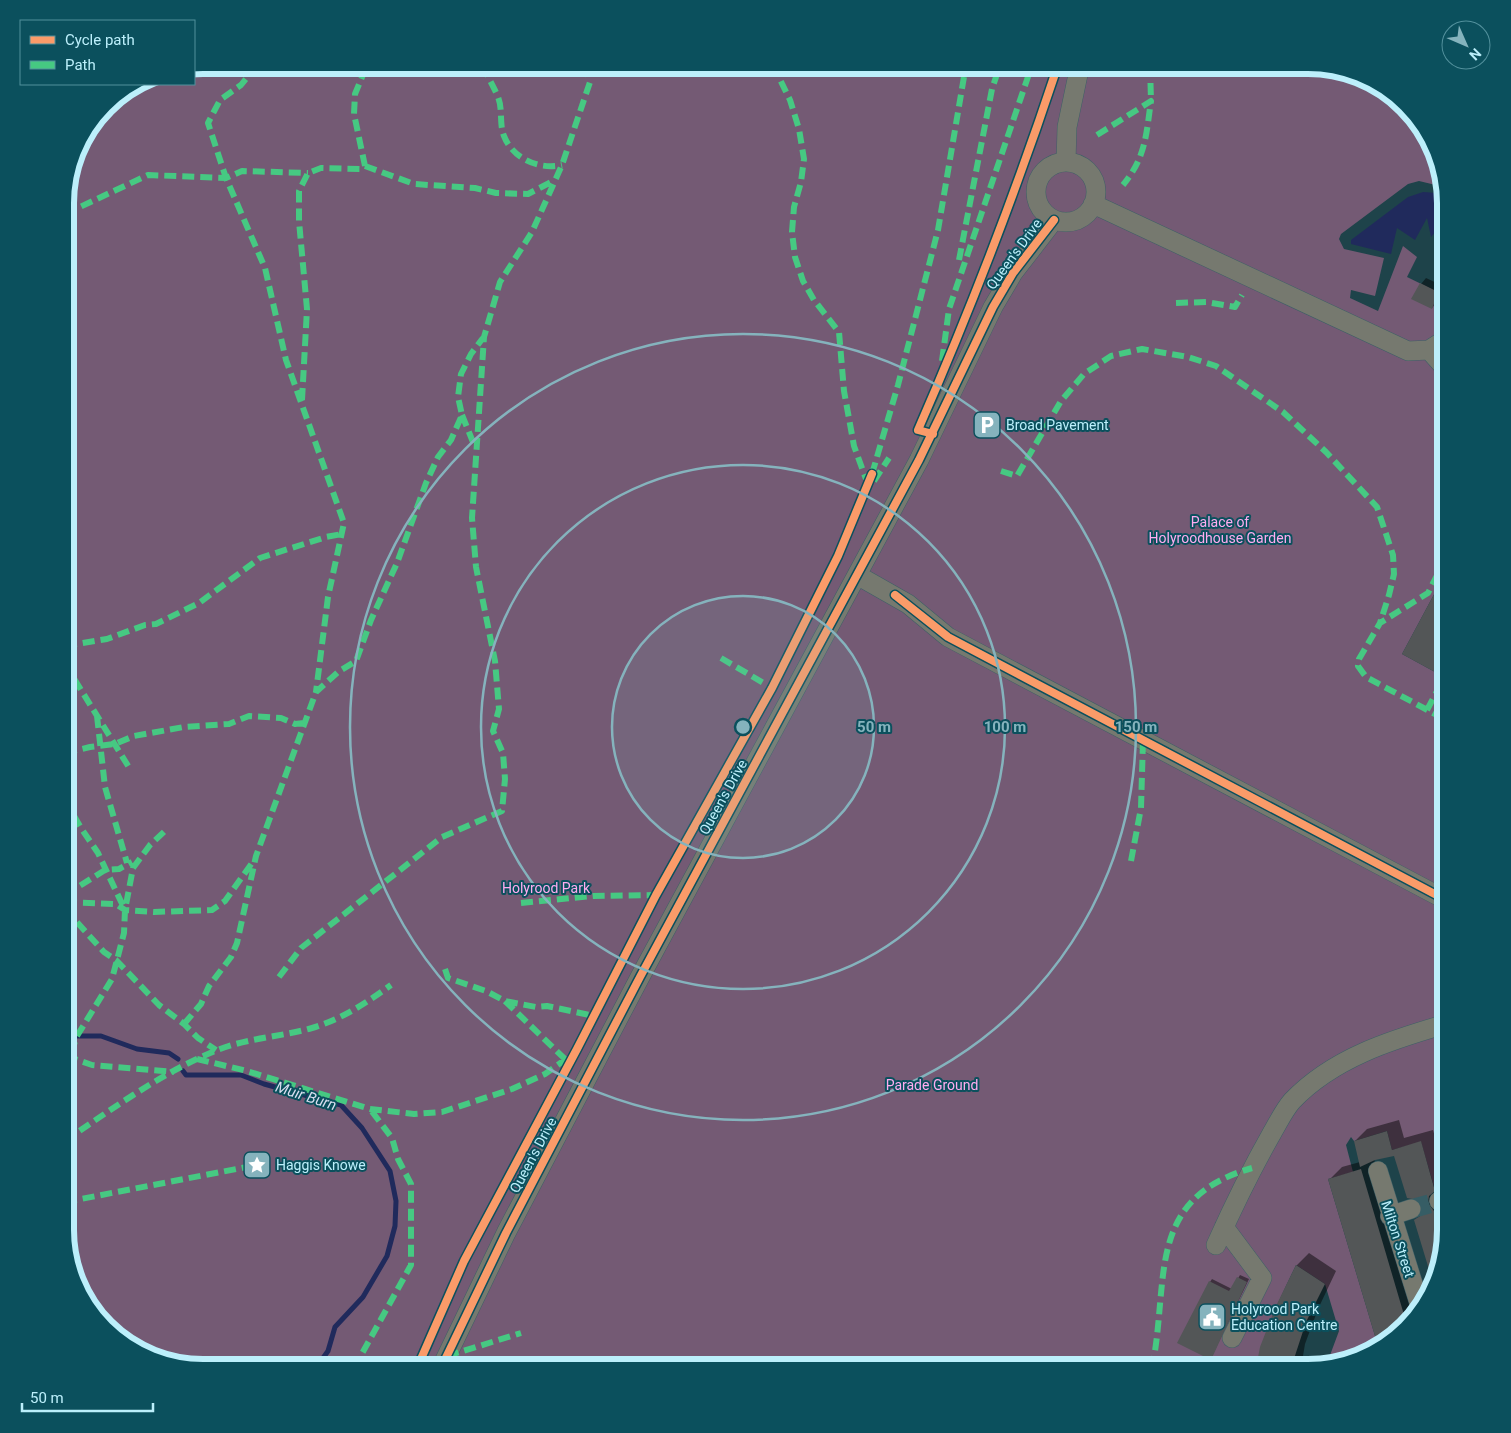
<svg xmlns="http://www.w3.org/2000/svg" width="1511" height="1433" viewBox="0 0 1511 1433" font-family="Roboto,sans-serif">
	<rect width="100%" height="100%" fill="#1e434a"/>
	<path fill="#745a74" d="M202,65H1317L1346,73L1344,80L1381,93L1407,107L1435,149L1438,160L1431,169L1442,180L1444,187L1419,181L1408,184L1341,234L1339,239L1344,249L1384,258L1375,296L1351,290L1350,298L1378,311L1403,246L1417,257L1407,277L1446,296V382L1440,393L1446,397V572L1402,654L1446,678V1182L1437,1197L1421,1142L1392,1150L1387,1131L1354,1141L1351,1137L1346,1145L1353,1172L1328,1179L1378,1346L1362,1357L1326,1366L1339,1331L1325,1284L1296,1265C1280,1298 1264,1331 1256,1368H202L149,1357L105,1328L76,1284L65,1239V193L79,142L112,99L137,84H194V67Z"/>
	<path fill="#202a5c" d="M1423,192L1437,193L1446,197V220L1431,237L1427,218L1415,240L1397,228L1391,254L1351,244V240L1408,197Z"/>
	<path fill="#0007" d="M1426,278L1441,285L1439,288L1442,290L1437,302L1432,308L1421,284Z
		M1399,1120L1404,1138L1433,1130L1446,1175V1178L1440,1184V1190L1446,1199V1231L1434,1285L1416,1220L1421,1214L1423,1206L1395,1155L1374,1159L1418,1309L1406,1328L1379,1346L1330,1179L1342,1167L1360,1162L1355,1141L1367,1129Z
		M1309,1253L1336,1271L1318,1309L1305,1344L1301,1368H1257L1277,1307L1297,1265Z
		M1240,1275L1249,1279L1211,1358L1210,1282L1212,1279L1232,1289Z"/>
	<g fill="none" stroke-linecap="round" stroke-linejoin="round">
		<path stroke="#202a5c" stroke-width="5" d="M65,1036H101L137,1049L169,1053L178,1059
			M183,1071L186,1075H241L264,1084L341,1105L362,1128L390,1171L396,1201L395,1226L387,1256L363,1297L335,1327L328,1351L316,1368"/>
	</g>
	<path fill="#535657" d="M1420,283L1436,291L1434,294L1437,296L1432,309L1411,299Z
		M1446,572V678L1402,654Z
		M1387,1131L1392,1150L1421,1141L1435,1191L1429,1196L1428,1203L1434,1211L1443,1212L1446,1231L1434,1286L1414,1220L1420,1216L1422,1206L1418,1200L1407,1198L1394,1156L1375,1160L1360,1167L1354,1141Z
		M1361,1169L1407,1325L1378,1346L1328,1179Z
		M1296,1265L1325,1284L1306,1322L1291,1368H1256L1260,1347L1276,1306Z
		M1237,1277L1247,1282L1211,1360L1177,1343L1209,1281L1229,1291Z"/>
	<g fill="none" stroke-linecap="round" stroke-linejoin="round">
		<path stroke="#365d65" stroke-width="19" stroke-dasharray="19 9" stroke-linecap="butt" d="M1411,1209L1439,1201"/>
		<g stroke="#3e6067" stroke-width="20">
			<path id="minor" d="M1066,162L1067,127L1080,65
				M1036 192a30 30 0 1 1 60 0a30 30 0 1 1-60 0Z
				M1093,204L1408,351L1429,350L1446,339
				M1429,350L1446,369
				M857,575L908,604L948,637L1446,900
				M1378,1171L1420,1306
				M1439,1201L1446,1200
				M1390,1216L1411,1209
				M1224,1227L1262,1278L1232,1338
				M1216,1245C1233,1207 1251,1170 1272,1133C1278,1123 1284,1110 1292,1101C1333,1058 1391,1040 1446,1024
				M441,1368L506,1233L640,977L919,460L993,307L1013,273L1054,220"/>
		</g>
		<use href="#minor" stroke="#76796f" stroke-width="19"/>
		<path stroke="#46c982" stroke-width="6" stroke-dasharray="12 6" stroke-linecap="butt" d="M257,65L241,85L220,100L208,123L226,178L265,268L286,360L344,523L328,597L316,692
			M484,65C487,77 493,85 498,97C503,109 499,124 504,136C513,159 539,170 562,165
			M583,65L590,81
			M773,65L790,100L799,129L804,159L801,182L794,207L792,232L795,257L803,281L814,300L839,332L844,391L854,446L866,479
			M1150,65L1151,101
			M1097,135L1151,101C1146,135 1146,157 1123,185
			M365,166L414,184L475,188L496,193L528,194L555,180
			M65,214L148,175L226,178L242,171L308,173
			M959,260L992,89L1000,65
			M1176,303L1206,302L1235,307L1242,295
			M942,361L949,309L1032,65
			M302,400L307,309L299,221V191L308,173L321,168L360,169L365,166L354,114L355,94L367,65
			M462,415L475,447
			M1001,471L1017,476L1061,401L1084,374L1111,356L1142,349L1188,357L1216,366L1283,412L1326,452L1377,507L1393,555L1394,574L1389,595L1380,623
			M872,474L898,385L938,230L966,65
			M874,481L889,458
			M1446,558L1428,593L1380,623L1359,659L1358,666L1366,677L1446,720
			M65,646L107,639L145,625L156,624L199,603L260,558L326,537L342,534
			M721,658L772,688
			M65,664L130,769
			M1427,710L1444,678
			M97,716L105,787L127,863
			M65,753L90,747L115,744L134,736L184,727L229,724L249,716L281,718L295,724L304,723
			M65,800L81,828L98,853L125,910
			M1131,861L1141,808L1143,740
			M65,895L105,870L119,869L132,862
			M65,902L116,904L125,910L154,912L212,910L225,901L252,863
			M521,903L593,896L656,895
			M65,909L104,952L116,960L159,1005L184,1024L198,1038L216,1050
			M445,969L448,978L486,991L505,1001L536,1007L547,1006L594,1016
			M279,977L301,948L442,837L502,811L505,779L503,753L493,731L499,709L495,661L476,567L472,518L484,337L500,282L532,232L562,165L590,82L592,65
			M505,1001L566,1060
			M184,1024L201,1004L209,986L231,957L237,943L256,856L316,692L338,672L356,661L371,620L397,563L426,483L438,457L451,440L462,415L458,397L461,374L471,354L483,338
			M66,1056L92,1065L174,1072
			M197,1059L247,1071L370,1109L414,1114L442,1112L512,1089L545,1074L569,1057
			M65,1070L77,1036L112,979L124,933L125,910L133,868L150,845L166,830
			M65,1141C110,1110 165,1071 215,1051C246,1038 280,1037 312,1028C342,1019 366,1003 391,985
			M65,1202L257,1165
			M447,1356L521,1333
			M354,1368L411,1265V1184L398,1159L392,1138L370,1109
			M1152,1368C1170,1280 1144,1199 1252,1168"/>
		<g stroke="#0b505d" stroke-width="11">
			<path id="cycleway" d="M933,434L918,430C970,311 1017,189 1058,65
				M895,595L948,637L1446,900
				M417,1368L464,1261L577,1049L656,895L772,688L838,556L872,474
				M441,1368L506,1233L640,977L919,460L993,307L1013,273L1054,220"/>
		</g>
		<use href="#cycleway" stroke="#fa9b69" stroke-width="8"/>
	</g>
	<circle cx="743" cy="727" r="131" fill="#85b3bd" fill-opacity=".12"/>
	<g fill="none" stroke="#85b3bd" stroke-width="2.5">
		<circle cx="743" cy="727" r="131"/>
		<circle cx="743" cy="727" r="262"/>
		<circle cx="743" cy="727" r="393"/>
	</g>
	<defs>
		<g id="parking-square" transform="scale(1.4375)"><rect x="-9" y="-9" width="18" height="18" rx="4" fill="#85b3bd" stroke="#0b505d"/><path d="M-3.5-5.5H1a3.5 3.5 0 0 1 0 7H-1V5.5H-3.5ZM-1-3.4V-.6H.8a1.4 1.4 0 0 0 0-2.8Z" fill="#fff"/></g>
		<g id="sight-square" transform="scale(1.4375)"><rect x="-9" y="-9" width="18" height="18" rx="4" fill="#85b3bd" stroke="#0b505d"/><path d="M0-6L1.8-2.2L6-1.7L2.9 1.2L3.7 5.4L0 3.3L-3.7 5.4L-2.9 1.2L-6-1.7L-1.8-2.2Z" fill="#fff"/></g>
		<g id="civic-square" transform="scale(1.4375)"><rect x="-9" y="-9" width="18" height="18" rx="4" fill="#85b3bd" stroke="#0b505d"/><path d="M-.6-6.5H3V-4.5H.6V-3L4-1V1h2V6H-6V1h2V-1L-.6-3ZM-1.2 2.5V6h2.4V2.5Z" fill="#fff"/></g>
	</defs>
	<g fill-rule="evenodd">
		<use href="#parking-square" x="987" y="425"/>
		<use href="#sight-square" x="257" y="1165"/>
		<use href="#civic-square" x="1212" y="1317"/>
	</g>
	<g text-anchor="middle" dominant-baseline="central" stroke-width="4" stroke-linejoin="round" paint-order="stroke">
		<g font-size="14" fill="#bceffb" stroke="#0b505d">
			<text transform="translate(1014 254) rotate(-54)">Queen's Drive</text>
			<text transform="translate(723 797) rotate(-61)">Queen's Drive</text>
			<text transform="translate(533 1155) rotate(-62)">Queen's Drive</text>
			<text transform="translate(1398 1239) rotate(72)">Milton Street</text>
		</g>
		<g font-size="14" fill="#bceffb" stroke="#0b505d" text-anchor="start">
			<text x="1006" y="425">Broad Pavement</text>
			<text x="276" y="1165">Haggis Knowe</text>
			<text x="1231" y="1309">Holyrood Park<tspan x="1231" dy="16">Education Centre</tspan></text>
		</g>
		<g font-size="14" fill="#ffacf0" stroke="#0b505d">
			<text x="1220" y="522">Palace of<tspan x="1220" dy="16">Holyroodhouse Garden</tspan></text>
			<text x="546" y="888">Holyrood Park</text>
			<text x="932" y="1085">Parade Ground</text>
		</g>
		<g font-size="15" font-style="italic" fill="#d9def0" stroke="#0b505d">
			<text transform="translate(306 1096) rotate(18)">Muir Burn</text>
		</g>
	</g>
	<path d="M0 0H1511V1433H0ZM203 74H1308A129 129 0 0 1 1437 203V1230A129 129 0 0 1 1308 1359H203A129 129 0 0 1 74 1230V203A129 129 0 0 1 203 74Z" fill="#0b505d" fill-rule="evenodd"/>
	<path fill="none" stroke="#bceffb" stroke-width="6" d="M203 74H1308A129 129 0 0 1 1437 203V1230A129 129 0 0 1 1308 1359H203A129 129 0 0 1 74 1230V203A129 129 0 0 1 203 74Z"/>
	<circle cx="743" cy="727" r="8" fill="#85b3bd" stroke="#0b505d" stroke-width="2.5"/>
	<g font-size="15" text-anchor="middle" font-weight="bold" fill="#85b3bd" stroke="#0b505d" stroke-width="4" stroke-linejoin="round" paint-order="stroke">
		<text x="874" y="732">50 m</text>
		<text x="1005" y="732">100 m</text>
		<text x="1136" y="732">150 m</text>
	</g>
	<rect x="20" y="20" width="175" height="65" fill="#0b505d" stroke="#52909c"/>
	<rect x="30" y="36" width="25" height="8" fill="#fa9b69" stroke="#52909c"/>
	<text x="65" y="45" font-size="15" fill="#bceffb">Cycle path</text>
	<rect x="30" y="61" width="25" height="8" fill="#46c982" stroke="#52909c"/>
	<text x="65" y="70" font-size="15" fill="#bceffb">Path</text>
	<g transform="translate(1466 45) rotate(135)"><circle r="24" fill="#0b505d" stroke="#52909c"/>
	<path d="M0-4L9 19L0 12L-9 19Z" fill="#85b3bd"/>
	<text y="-8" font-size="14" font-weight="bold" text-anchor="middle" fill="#bceffb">N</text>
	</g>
	<path d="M22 1403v8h131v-8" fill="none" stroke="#bceffb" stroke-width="2.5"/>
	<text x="30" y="1403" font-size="15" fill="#bceffb" stroke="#0b505d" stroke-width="4" paint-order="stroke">50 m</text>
</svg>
